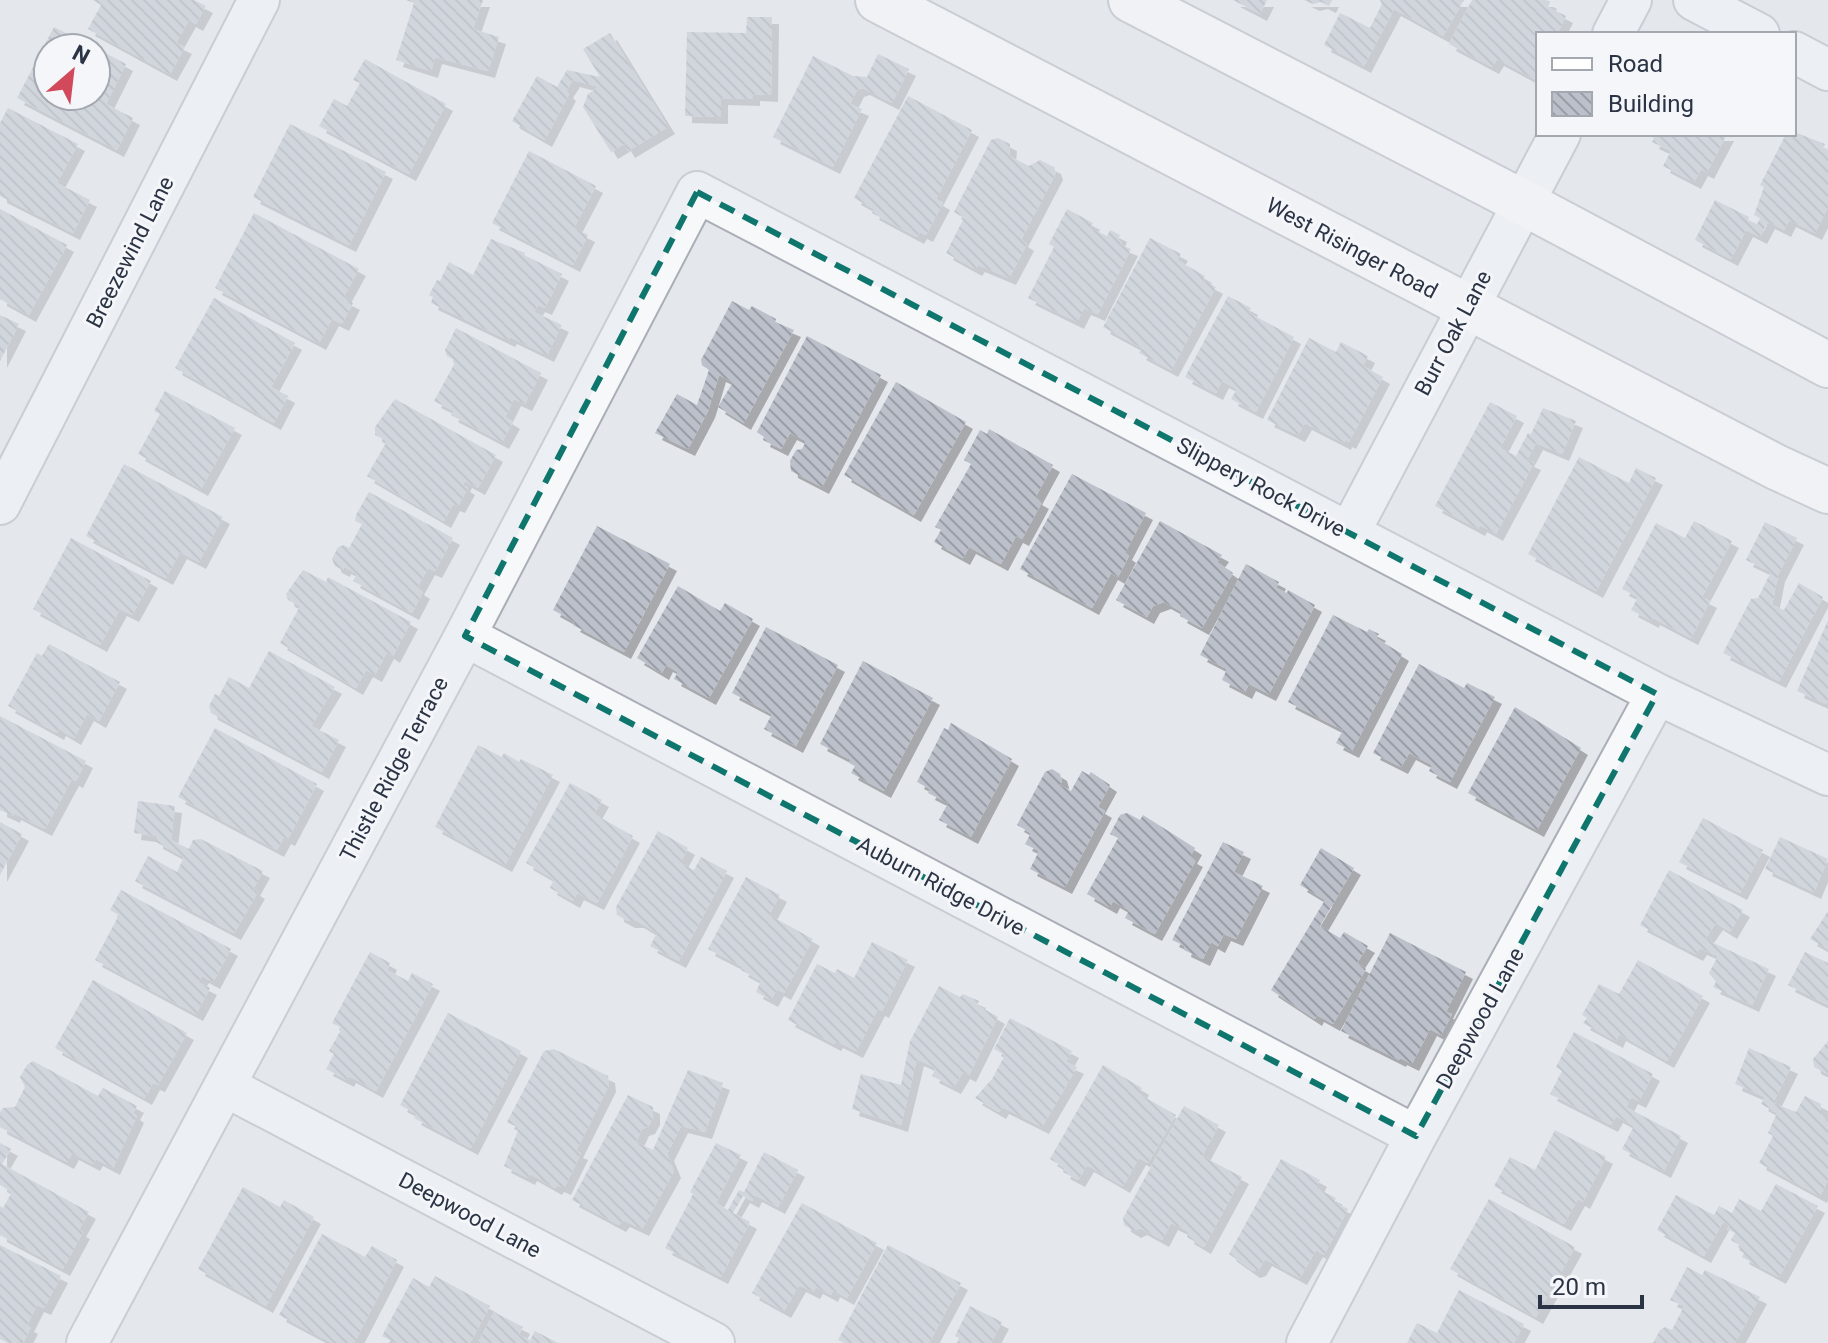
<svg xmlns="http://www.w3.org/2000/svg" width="1828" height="1343" viewBox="0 0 1828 1343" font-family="Roboto,sans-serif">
  <defs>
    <pattern id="building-back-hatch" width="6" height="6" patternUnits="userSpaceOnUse" patternTransform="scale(2)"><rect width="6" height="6" fill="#bbc0ca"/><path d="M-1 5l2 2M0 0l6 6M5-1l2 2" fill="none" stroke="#989da6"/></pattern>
    <filter id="shadow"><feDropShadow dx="7" dy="7" stdDeviation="0" flood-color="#0004"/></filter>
  </defs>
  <rect width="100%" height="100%" fill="#e4e7ec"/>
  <path fill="url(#building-back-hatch)" filter="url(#shadow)" d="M93 0H194L206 6 196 24 189 20 176 43 185 47 170 74 88 29 101 5Z
    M406 0H483L473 29 499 37 488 71 435 57 431 71 396 60 414 3Z
    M1233 0H1267L1260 14Z
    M1304 0H1332L1329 6 1321 2 1313 4Z
    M1380 0H1464L1443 36 1394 9 1364 66 1324 45 1340 13 1370 28 1382 4Z
    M1472 0H1546L1550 2 1548 7 1566 16 1557 34H1538V81L1497 59 1492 67 1449 44Z
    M747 17H772L771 95 753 94V99L721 98V117L685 116 687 32 746 33Z
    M54 27 96 48H48V96H96V48L126 64 106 104 133 118 117 150 17 98Z
    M610 33 668 127 628 151 624 144 611 152 583 107 588 94 599 87 573 80 566 91 569 94 545 140 512 121 537 76 557 87 567 70 600 77 583 49Z
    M878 54 909 69 892 103 863 88 857 90 850 104 862 109 833 167 773 137 813 56 853 76 867 77Z
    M365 59 446 104 409 174 319 126 334 99 347 106 360 83 353 80Z
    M908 96 972 130 936 199 943 203 926 235 920 232 917 237 872 213 874 209 854 198Z
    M8 108 78 144 57 183 90 200 73 233 0 196V123Z
    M290 124 386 172 349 245 253 197Z
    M1794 132 1825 144 1823 148 1828 150V207L1815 233 1789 220 1784 230 1768 222 1760 237 1746 230 1731 259 1695 240 1715 200 1749 217 1748 220 1757 224 1760 218 1754 215 1764 187 1760 185 1786 134Z
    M1647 134H1727L1707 172 1701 169 1694 182 1663 166 1671 151 1652 142 1654 138Z
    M998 138 1010 144 1009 156 1029 166 1040 160 1054 167 1056 173 1021 240 1027 244 1009 278 978 265 975 269 946 253 964 218 954 212 991 140Z
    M529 151 596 186 574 228 588 235 573 265 492 223Z
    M0 209 67 245 29 315 0 299Z
    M1067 209 1093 223 1090 228 1107 236 1110 230 1120 235 1118 240 1122 242 1121 245 1131 249 1098 314 1084 308 1077 322 1028 298 1054 247 1049 244Z
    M254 213 359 269 343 298 353 303 342 324 332 319 319 343 215 288Z
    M1150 238 1181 254 1177 260 1205 276 1203 280 1216 287 1171 370 1139 353 1142 348 1103 327Z
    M491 239 525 253 524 255 562 274 545 308 538 305 534 312 562 325 547 355 510 337 508 340 431 303 433 297 429 295 437 280 440 281 449 262 473 275Z
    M1228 296 1251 308 1249 313 1294 337 1256 412 1231 399 1237 389 1222 381 1216 393 1185 377Z
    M214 298 295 343 271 387 288 396 274 423 175 368Z
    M732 301 749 310 752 306 776 319 775 322 794 330 744 423 718 407 733 382 719 375 708 411 688 449 655 433 677 394 697 405 709 370 702 365 701 360Z
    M0 315 19 324 0 361Z
    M456 328 541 373 525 404 514 399 505 417 513 422 502 442 451 415 454 411 434 401 456 361 447 356 445 350Z
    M807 336 881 375 822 487 791 471 790 461 796 450 802 449 806 441 790 433 781 449 763 440 764 437 757 432Z
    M1309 338 1336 352 1341 342 1368 356 1363 366 1383 377 1349 442 1345 440 1344 443 1305 423 1298 435 1267 420Z
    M896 382 966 422 914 515 844 475Z
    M165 391 235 428 201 489 138 454 160 414 154 411Z
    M395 399 496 455 478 488 465 481 463 485 468 488 458 506 453 504 444 521 367 476 387 441 375 435V427Z
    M1490 402 1517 416 1500 448 1516 456 1528 433 1531 434 1543 408 1576 421 1562 454 1536 443 1527 460 1534 463 1496 534 1480 525 1478 529 1435 506Z
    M989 429 1053 465 1035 498 1042 502 1022 539 1016 536 1001 564 969 547 963 558 934 542 941 530 935 527 971 464 964 460 980 430 987 434Z
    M1579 457 1629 483 1636 468 1656 478 1596 591 1528 554Z
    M124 464 223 517 199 562 180 552 166 578 86 536Z
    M1072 474 1146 513 1125 553 1129 556 1118 577 1111 573 1092 608 1020 569Z
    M369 492 453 538 435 571 428 568 417 588 423 592 412 613 353 581 357 574 344 567 343 570 335 566 332 559 338 547 344 545 349 548 362 524 355 521 356 515Z
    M1160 521 1222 555 1217 562 1233 573 1202 628 1180 616 1182 612 1164 602 1153 606 1147 617 1116 600Z
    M1694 521 1732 541 1702 597 1710 601 1691 638 1653 618 1652 621 1631 610 1638 597 1622 589 1656 523 1685 538Z
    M1765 522 1797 538 1778 575 1772 605 1784 610 1799 583 1823 597 1779 681 1723 653 1751 599 1758 598 1771 572 1746 560Z
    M597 526 670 564 624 652 573 625 575 622 553 610Z
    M71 538 151 581 132 615 120 609 100 645 33 609Z
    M1246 564 1279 582 1276 588 1287 593 1288 590 1315 605 1269 694 1249 684 1245 692 1222 680 1227 669 1200 655Z
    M303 570 326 582 328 577 411 622 393 656 387 652 375 675 366 670 356 688 280 643 300 606 288 600 286 594Z
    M678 586 720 611 725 603 753 619 709 698 674 679 678 672 666 665 662 673 637 658Z
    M1333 615 1367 632 1369 629 1379 634 1376 638 1402 654 1352 751 1336 743 1343 730 1288 702Z
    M1828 620V701L1826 704 1797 691Z
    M766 627 838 665 796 746 764 729 772 714 732 693Z
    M49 644 120 682 99 721 87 714 74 738 59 729 57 733 8 706 37 653 42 656Z
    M269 651 335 687 311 726 339 740 322 772 211 713 209 706 215 694 219 696 229 677 249 688Z
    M863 661 933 698 884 791 851 773 855 766 849 763 851 760 820 744Z
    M1419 664 1464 688 1467 683 1495 697 1450 782 1429 771 1432 765 1409 753 1401 767 1373 753Z
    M1515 707 1581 748 1537 830 1468 793Z
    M0 716 86 761 76 781 72 779 45 829 14 813 13 816 0 810Z
    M951 723 1012 759 971 837 939 820 948 803 928 793 930 789 917 782 944 728 948 730Z
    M215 728 317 784 288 839 284 837 277 850 178 797Z
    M478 745 502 757 504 753 519 762 521 759 553 775 505 865 435 827Z
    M1052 769 1060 774 1062 781 1060 785 1071 791 1082 771 1089 775 1091 772 1110 785 1098 807 1105 811 1065 887 1030 869 1039 851 1025 844 1031 833 1017 825 1045 772Z
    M570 783 602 800 594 814 633 836 597 903 577 893 573 901 550 888 554 879 526 863Z
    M138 801 175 806 171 840 189 849 193 840 201 839 263 871 253 889 258 892 234 933 135 881 148 856 177 872 184 857 156 842V836L134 833Z
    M1127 813 1140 820 1143 815 1195 848 1190 857 1196 860 1155 934 1125 918 1129 910 1113 901 1110 907 1087 894 1118 838 1110 834 1120 815Z
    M1703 818 1763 850 1740 893 1679 862Z
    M0 822 22 834 0 875Z
    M658 831 688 848 680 863 694 870 701 857 727 871 679 961 650 946 657 933 637 921H628L617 915 616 907Z
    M1780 837 1828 859 1814 892 1765 869Z
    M1223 842 1244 852 1234 872 1263 886 1236 939 1224 934 1218 946 1211 942 1203 959 1184 950 1185 946 1172 940Z
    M1321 848 1354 868 1320 926 1340 938 1344 932 1368 946 1357 963 1366 969 1333 1024 1317 1015 1315 1019 1271 990 1325 900 1300 885Z
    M1669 870 1743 910 1730 932 1716 923 1705 939 1769 969 1752 1005 1713 987 1716 982 1709 973 1718 956 1700 948 1696 954 1640 925Z
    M746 877 780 895 769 915 813 939 784 993 777 989 771 1000 756 992 761 981 741 970 743 967 708 949Z
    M121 890 231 949 213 982 202 976 198 982 210 988 196 1014 95 960 119 915 110 910Z
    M1828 911V949L1810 939Z
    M1390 933 1466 972 1446 1012 1452 1014 1441 1035 1430 1029 1412 1064 1400 1058 1399 1060 1341 1031Z
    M872 942 908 960 882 1011 878 1009 856 1051 836 1041 834 1044 788 1020 817 964 835 973 837 969 854 978Z
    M370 952 390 963 387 970 408 981 412 973 433 984 376 1091 349 1076 347 1080 326 1069 334 1054 329 1051 342 1028 332 1023Z
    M1805 952 1828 963V1005L1788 985Z
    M1638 960 1703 996 1667 1061 1619 1034 1616 1041 1583 1023 1587 1018 1582 1015 1599 984 1619 994Z
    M93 980 187 1033 158 1085 153 1083 145 1098 55 1048Z
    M939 986 960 997 963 994 979 1001 977 1005 998 1017 969 1075 963 1072 954 1087 932 1076 936 1068 917 1059 901 1125 852 1109 861 1074 901 1085 910 1041Z
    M448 1013 521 1051 471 1148 414 1118 417 1114 400 1105Z
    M1010 1018 1072 1051 1066 1062 1077 1067 1042 1127 1002 1107 999 1112 975 1098 992 1079 1005 1055 994 1049Z
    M1574 1032 1653 1074 1639 1101 1631 1097 1626 1107 1681 1136 1664 1171 1622 1149 1634 1126 1616 1116 1611 1125 1550 1094 1562 1071 1556 1067Z
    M1828 1041V1074L1814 1067 1813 1059Z
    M1749 1048 1791 1067 1773 1103 1796 1112 1805 1096 1821 1104V1114L1828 1124V1180L1820 1196 1759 1163 1773 1136 1768 1133 1777 1113 1761 1104 1765 1097 1735 1084Z
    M554 1049 608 1076 609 1085 576 1151 581 1153 564 1188 557 1185 555 1188 530 1174 528 1178 504 1166 519 1128 507 1122 544 1051Z
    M33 1061 98 1096 103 1088 137 1106 133 1113 137 1116 113 1168 96 1159 93 1164 72 1153 67 1162 0 1127V1112L3 1108 15 1107 25 1087 20 1077 27 1065Z
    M1103 1065 1142 1088 1139 1094 1176 1115 1148 1163 1139 1158 1123 1186 1087 1165 1078 1180 1063 1172 1065 1168 1050 1159Z
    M688 1070 723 1083 705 1132 681 1126 667 1154 674 1171 642 1229 623 1220 619 1225 572 1200 628 1095 653 1107V1118L648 1127 642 1129 636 1142 653 1150Z
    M1184 1106 1219 1125 1202 1156 1242 1177 1204 1247 1187 1237 1189 1232 1171 1223 1162 1240 1140 1228 1134 1231 1124 1225 1123 1218Z
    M1555 1130 1606 1157 1583 1202 1578 1199 1564 1224 1494 1186 1510 1157 1535 1170Z
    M0 1143 11 1149 2 1164 89 1212 79 1230 83 1232 63 1269 0 1235V1206L3 1208 12 1192 0 1185Z
    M716 1143 741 1155 716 1203 728 1210 739 1190 744 1192 764 1152 798 1170 778 1207 755 1195 752 1201 743 1196 733 1213 750 1222 721 1277 665 1248 693 1194 690 1192Z
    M1281 1159 1320 1180 1316 1188 1336 1198 1334 1202 1348 1209 1324 1255 1316 1250 1300 1278 1265 1259 1259 1269 1253 1271 1229 1254Z
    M1776 1184 1818 1206 1779 1277 1742 1257 1744 1253 1739 1250 1741 1246 1731 1240 1735 1233 1727 1229 1729 1225 1723 1222 1704 1256 1657 1230 1676 1195 1714 1215 1719 1206 1732 1213 1739 1199 1761 1211Z
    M243 1187 280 1207 284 1200 314 1217 266 1306 198 1269Z
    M1489 1199 1575 1247 1536 1317 1450 1269Z
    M802 1203 877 1243 847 1298 833 1290 831 1295 816 1287 813 1292 799 1285 784 1311 752 1293Z
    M322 1234 365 1257 372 1246 397 1260 354 1343H332L279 1315Z
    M0 1245 61 1276 44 1308 37 1305 27 1325 31 1327 23 1343H8L0 1339Z
    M888 1245 961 1283 929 1343H844L838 1340Z
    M1687 1267 1702 1275 1705 1270 1760 1297 1735 1343H1653L1660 1330 1665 1327 1672 1330 1684 1306 1670 1300Z
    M435 1276 490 1306 470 1343H396L382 1336 413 1278 429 1287Z
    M1459 1290 1524 1324 1514 1343H1407L1417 1323 1437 1333Z
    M970 1306 1002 1322 991 1343H957L959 1338 955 1336Z
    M494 1312 523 1327 519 1335 530 1340 535 1331 558 1343H478Z"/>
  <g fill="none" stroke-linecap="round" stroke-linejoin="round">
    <defs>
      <path id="street" d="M1694 0 1759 34
        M1613 34 1631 0
        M1794 52 1828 70
        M0 504 259 0
        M1349 533 1560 134
        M465 636 1416 1136
        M225 1086 714 1343
        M87 1343 465 636 697 192 1657 694 1828 775
        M1307 1343 1416 1136 1657 694"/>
      <path id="secondary" d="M878 0 1776 467 1828 491
        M1131 0 1524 203 1828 365"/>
    </defs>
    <use href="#street" stroke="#a9aeb7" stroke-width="44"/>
    <use href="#secondary" stroke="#a9aeb7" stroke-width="48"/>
    <use href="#street" stroke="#f7f8fa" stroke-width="40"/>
    <use href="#secondary" stroke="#fff" stroke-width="44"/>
  </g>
  <path d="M0 0H1828V1343H0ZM697 192 1657 694 1416 1136 465 636Z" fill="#e4e7ec" fill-opacity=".55" fill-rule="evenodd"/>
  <path fill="none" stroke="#0f766e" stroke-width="6" stroke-dasharray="16 10" stroke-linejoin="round" d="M697 192 1657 694 1416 1136 465 636Z"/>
  <g text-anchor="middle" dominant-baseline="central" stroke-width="6" stroke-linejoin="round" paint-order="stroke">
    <g font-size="22" fill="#2b3445" stroke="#f4f6f9">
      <text transform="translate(1352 248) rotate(28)">West Risinger Road</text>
      <text transform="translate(130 252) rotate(-63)">Breezewind Lane</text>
      <text transform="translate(1453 333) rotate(-62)">Burr Oak Lane</text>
      <text transform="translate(1261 487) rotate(28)">Slippery Rock Drive</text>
      <text transform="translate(394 769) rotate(-62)">Thistle Ridge Terrace</text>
      <text transform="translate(941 886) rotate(28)">Auburn Ridge Drive</text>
      <text transform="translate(1480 1018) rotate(-61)">Deepwood Lane</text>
      <text transform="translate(470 1215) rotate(28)">Deepwood Lane</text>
    </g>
  </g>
  <rect x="1536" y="32" width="260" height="104" fill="#f4f6f9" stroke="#a4a8b1" stroke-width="2"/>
  <rect x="1552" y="58" width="40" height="12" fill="#ffffff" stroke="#a4a8b1" stroke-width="2"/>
  <text x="1608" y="72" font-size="24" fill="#2b3445">Road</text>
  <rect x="1552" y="92" width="40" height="24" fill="url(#building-back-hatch)" stroke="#a4a8b1" stroke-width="2"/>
  <text x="1608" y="112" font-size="24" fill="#2b3445">Building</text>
  <g transform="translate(72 72) rotate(28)"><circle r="38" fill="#f4f6f9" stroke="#a4a8b1" stroke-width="2"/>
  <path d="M0-6L14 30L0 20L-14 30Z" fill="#d1495b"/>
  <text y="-12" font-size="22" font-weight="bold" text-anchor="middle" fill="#2b3445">N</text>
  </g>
  <path d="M1540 1295v12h102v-12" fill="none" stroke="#2b3445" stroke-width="4"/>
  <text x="1552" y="1295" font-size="24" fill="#2b3445" stroke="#f4f6f9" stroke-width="6" paint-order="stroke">20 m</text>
</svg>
